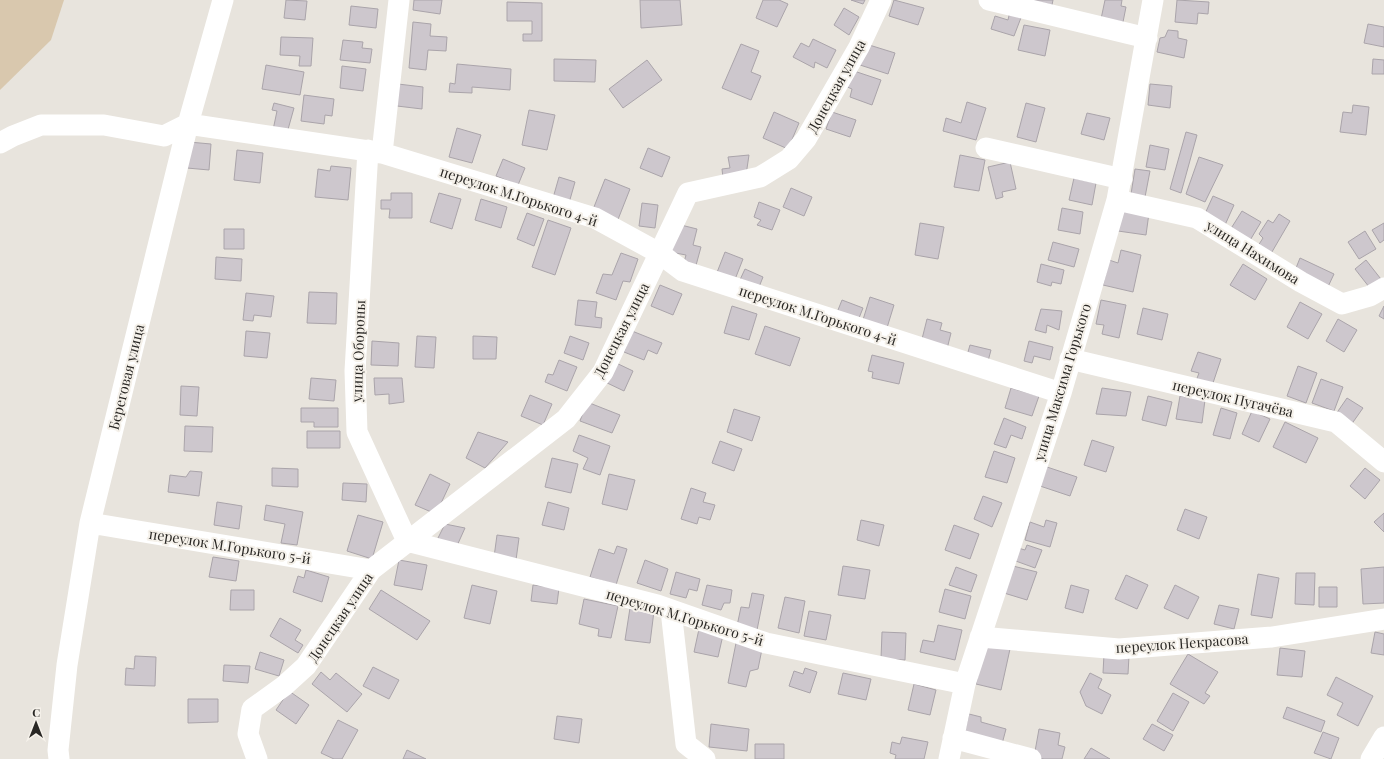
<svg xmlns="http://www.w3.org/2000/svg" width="1384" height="759" viewBox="0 0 1384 759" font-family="'Playfair Display',serif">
  <rect width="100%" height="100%" fill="#e8e4dd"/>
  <path fill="#d9c8ae" d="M0 0H64L51 40 0 90Z"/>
  <path fill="#cdc7cd" stroke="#aaa4aa" d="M286 0 307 1 305 20 284 18Z
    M414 0H442L440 14 413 10Z
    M640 0H680L682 25 641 28Z
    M763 0H779L788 4 777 27 756 18Z
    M851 0H865L863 4Z
    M894 0 924 8 918 25 889 16Z
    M1028 0H1053L1052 5Z
    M1105 0H1122L1121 6 1126 7 1123 22 1101 19Z
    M1177 0 1209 2 1208 14 1198 13 1197 24 1175 22Z
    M507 2 542 3V41H523V34H532V21H507Z
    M351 6 378 9 376 28 349 25Z
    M844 8 859 17 849 35 834 25Z
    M1010 11 1022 15 1014 36 991 29 995 16 1008 20Z
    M413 22 431 24 430 36 447 37 446 51 428 50 426 70 409 68Z
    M1368 24 1384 27V47L1364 43Z
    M1024 25 1050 30 1045 56 1018 50Z
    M1168 30 1178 31V38L1187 40 1184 58 1157 52 1160 38 1165 37Z
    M281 37 313 38 311 66H299L300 56 280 55Z
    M813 39 836 50 827 68 815 62 814 68 793 57 801 43 809 47Z
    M343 40 363 42 362 48 372 49 370 63 340 60Z
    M741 44 759 51 751 72 761 76 751 100 722 88Z
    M866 44 895 53 888 74 860 65Z
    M554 59 596 60 595 82 554 81Z
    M1373 59 1384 60V74H1372Z
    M647 60 662 80 623 108 609 89Z
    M457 64 511 69 510 90 472 87V93L449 92 450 83 455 84Z
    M266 65 304 72 300 95 262 89Z
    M342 66 366 69 363 91 340 88Z
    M851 70 881 80 872 105 850 97 852 89 845 86Z
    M398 84 423 87 422 109 397 106Z
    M1150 84 1172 86 1170 108 1148 105Z
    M304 95 334 99 332 116 325 115 324 124 301 121Z
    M967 102 986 108 976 140 943 131 946 118 961 123Z
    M274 103 294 108 287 133 273 130 277 111 272 110Z
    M1026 103 1045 108 1036 142 1017 137Z
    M1353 105 1369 107 1366 135 1340 132 1343 112 1352 113Z
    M529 110 555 115 547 150 522 145Z
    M774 112 799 123 788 149 763 138Z
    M832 112 856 120 850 137 826 129Z
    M1087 113 1110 118 1104 140 1081 134Z
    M457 128 481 135 472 163 449 157Z
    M1186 132 1197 135 1181 193 1170 189Z
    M189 142 211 144 209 170 187 168Z
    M1150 145 1169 149 1165 170 1146 167Z
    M648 148 670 157 662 177 640 168Z
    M237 150 263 153 260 183 234 180Z
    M749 155 746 175 723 178 722 169 730 168 728 157Z
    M960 155 985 160 979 191 954 187Z
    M1199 157 1223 165 1205 202 1186 194Z
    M503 159 525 168 518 185 496 176Z
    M1010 162 1016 189 1002 192 1003 197 996 199 988 167Z
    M331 166 351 168 348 200 315 197 318 169 330 171Z
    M1135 169 1150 171 1145 197 1131 194Z
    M559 177 575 182 569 203 553 198Z
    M1074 178 1096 183 1092 205 1069 200Z
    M605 179 630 189 617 222 592 212Z
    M791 188 812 197 804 216 783 207Z
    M391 193H412V218H389L390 209H381V200H391Z
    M439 193 461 199 452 229 430 222Z
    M1213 196 1234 205 1225 225 1204 216Z
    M481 199 507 207 501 228 475 220Z
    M759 202 780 210 772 230 757 225 761 220 754 217Z
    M642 203 658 205 655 228 639 226Z
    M1062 208 1083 212 1080 234 1058 230Z
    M1122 209 1149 213 1146 235 1118 231Z
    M1242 211 1261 222 1249 242 1230 230Z
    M527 213 544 219 534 246 517 239Z
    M1279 214 1290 221 1269 257 1256 249 1263 238 1259 234 1268 220 1273 223Z
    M548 220 571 228 555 275 532 267Z
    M920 223 944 227 938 259 915 255Z
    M1384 223V240L1380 243 1372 230Z
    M677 224 697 229 693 245 701 247 695 269 683 266 686 255 670 252Z
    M224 229H244V249H224Z
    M1365 231 1376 249 1359 259 1348 242Z
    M1053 242 1079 249 1074 267 1048 260Z
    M1121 250 1141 255 1133 292 1103 285 1109 260 1118 263Z
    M725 252 743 259 734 282 716 275Z
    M621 253 638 259 630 282 623 281 616 300 596 293 603 274 612 275Z
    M216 257 242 259 241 281 215 279Z
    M1300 258 1334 274 1326 291 1296 268Z
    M1366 260 1384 283 1373 292 1355 269Z
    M1041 264 1064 270 1061 284 1052 282 1051 286 1037 282Z
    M1243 264 1267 279 1255 300 1230 285Z
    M745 269 763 277 757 292 738 284Z
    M660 285 682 294 673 315 651 306Z
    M309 292 337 293 336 324 307 323Z
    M246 293 274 296 271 317 254 315 253 321 243 320Z
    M870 297 894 305 886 331 862 323Z
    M578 300 597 302 595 317 602 318 601 328 575 325Z
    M842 300 863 308 857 323 836 315Z
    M1101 300 1126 305 1119 338 1102 334 1104 325 1096 324Z
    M1300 302 1322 314 1308 339 1287 327Z
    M732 306 757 314 749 340 724 333Z
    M1384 306V319L1379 316Z
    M1143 308 1168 314 1162 340 1137 334Z
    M1041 309 1062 311 1059 330 1047 325 1046 333 1035 330Z
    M927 319 942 323 940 330 951 333 947 349 921 343Z
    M1338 319 1357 330 1344 352 1326 341Z
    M765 326 800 338 790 366 755 354Z
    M246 331 270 333 267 358 244 356Z
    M632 331 662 343 657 354 648 350 644 360 624 352Z
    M417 336 436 337 434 368 415 367Z
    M473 336 497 337 496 359H473Z
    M570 336 589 343 583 360 564 353Z
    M372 341 399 343 398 366 371 365Z
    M1029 341 1053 347 1050 360 1034 356 1032 363 1024 361Z
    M970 345 991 350 987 365 966 359Z
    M1198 352 1221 359 1212 386 1196 381 1199 373 1191 371Z
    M872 355 904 363 899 384 872 378 873 372 868 371Z
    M559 360 577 367 567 391 545 382 548 374 553 375Z
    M612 361 633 371 624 391 603 381Z
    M1298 366 1317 373 1306 403 1287 396Z
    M311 378 336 380 334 401 309 399Z
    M374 378H402L404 402 389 404V394L375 395Z
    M1321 379 1343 387 1334 411 1312 403Z
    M181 386 199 387 197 416 180 415Z
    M1011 388 1039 396 1032 416 1005 408Z
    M1102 388 1131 392 1126 416 1096 414Z
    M530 395 552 404 543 425 521 416Z
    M1148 396 1172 402 1166 426 1142 420Z
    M1180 396 1205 400 1202 423 1176 419Z
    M1347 398 1363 408 1351 425 1336 414Z
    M587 402 620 415 612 433 580 421Z
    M301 408H338V427H314V422H301Z
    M1221 408 1237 413 1230 439 1213 435Z
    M734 409 760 417 752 441 727 432Z
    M1252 411 1270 419 1259 442 1242 434Z
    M1004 418 1026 427 1022 439 1011 435 1006 448 994 444Z
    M1285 422 1318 438 1306 463 1273 447Z
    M185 426 213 427 212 452 184 451Z
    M307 431H340V448H307Z
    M478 432 508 442 485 468 466 458Z
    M579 435 610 446 600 475 583 469 588 458 573 451Z
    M1092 440 1114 447 1106 472 1084 465Z
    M720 441 742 449 734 471 712 463Z
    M994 451 1015 458 1007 483 985 477Z
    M552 458 578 464 571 493 545 487Z
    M1047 467 1077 477 1070 496 1040 486Z
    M272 468 298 469V487L272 486Z
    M1365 468 1380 480 1365 499 1350 486Z
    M190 471 202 472 199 496 168 492 170 475 186 477Z
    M430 474 450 484 436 514 415 505Z
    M609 474 635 480 627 510 602 504Z
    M343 483 367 484 366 502 342 500Z
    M691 488 706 493 703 502 715 505 710 520 699 517 697 524 681 519Z
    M983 496 1002 503 992 527 974 519Z
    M217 502 242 506 239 529 214 525Z
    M548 502 569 508 564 530 542 525Z
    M266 505 303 512 297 545 281 543 285 524 264 520Z
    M1185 509 1207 517 1199 539 1177 530Z
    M1384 513V532L1374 522Z
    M358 515 383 522 372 559 347 551Z
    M861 520 884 525 879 546 857 540Z
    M1046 520 1057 523 1050 547 1025 540 1030 522 1044 527Z
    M445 524 465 528 456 548 436 542Z
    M954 525 979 534 970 559 945 550Z
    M497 535 519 538 516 560 494 557Z
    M1027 545 1042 550 1035 568 1013 560 1018 548 1025 550Z
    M617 546 627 549 616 585 590 577 599 549 614 554Z
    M213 557 239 561 236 581 209 577Z
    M399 560 427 565 422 590 394 585Z
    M645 560 668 569 661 591 637 583Z
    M843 566 870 570 865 599 838 595Z
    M1013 566 1037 572 1027 600 1004 593Z
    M956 567 977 575 971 592 949 585Z
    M1384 567V603L1363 604 1361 569Z
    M306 570 329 577 322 602 293 592 298 576 304 578Z
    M676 572 700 579 697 591 689 589 686 598 670 594Z
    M1296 573H1315L1314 605 1295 604Z
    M1258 574 1279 578 1272 618 1251 615Z
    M1126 575 1148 585 1137 609 1115 599Z
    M472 585 497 591 490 624 464 618Z
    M533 585 559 588 557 604 531 601Z
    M707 585 732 590 730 603H724L721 610 702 605Z
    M1071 585 1089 590 1083 613 1065 608Z
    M1175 585 1199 597 1188 619 1164 608Z
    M1319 587H1337V607H1319Z
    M945 589 971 596 965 619 939 612Z
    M231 590H254V610H230Z
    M381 590 430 621 417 640 369 609Z
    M752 593 764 595 757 630 737 626 741 607 749 608Z
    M785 597 805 601 799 633 778 628Z
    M584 599 618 606 611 638 598 636 599 629 579 624Z
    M1219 605 1239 609 1234 629 1214 624Z
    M630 608 654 611 650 643 625 640Z
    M809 611 831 615 826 640 804 636Z
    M280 618 301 630 295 640 303 645 298 653 270 636Z
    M938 625 962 630 955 660 920 652 923 640 934 642Z
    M699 629 723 635 718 657 694 652Z
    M882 632 906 633 905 660 881 659Z
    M1375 632 1384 634V655L1371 653Z
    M736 643 762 649 758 669 750 671 746 687 728 683Z
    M985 644 1010 649 1001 690 976 684Z
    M1280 648 1305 651 1302 677 1277 675Z
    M260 652 284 660 279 676 255 669Z
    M1104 654 1129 656 1128 674 1103 673Z
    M1188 654 1218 672 1205 693 1210 696 1204 704 1170 684Z
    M135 656 156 657 155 686 125 685 126 668 134 669Z
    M224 665 250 666 248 683 223 681Z
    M373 667 399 680 389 699 363 686Z
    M805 668 817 672 810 693 789 686 794 671 803 674Z
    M321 672 330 680 336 673 362 694 347 712 312 684Z
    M843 673 871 679 866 700 838 694Z
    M1090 673 1102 679 1098 688 1111 695 1102 714 1086 706 1080 692Z
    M1336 677 1373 696 1358 726 1337 715 1343 703 1327 695Z
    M914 684 936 690 930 715 908 710Z
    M289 691 309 705 296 724 276 710Z
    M1173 693 1189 702 1173 731 1157 721Z
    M188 699H218V722L188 723Z
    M1287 707 1325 721 1321 732 1283 718Z
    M969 714 981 717V722L1006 729 1002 744 964 734Z
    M557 716 582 719 579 743 554 739Z
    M338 720 358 730 342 759H334L321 753Z
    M711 724 749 729 747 751 709 747Z
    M1152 724 1173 735 1164 751 1143 739Z
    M1039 729 1060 733 1058 745 1065 747 1062 759H1044L1034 757Z
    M1323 732 1339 738 1331 759 1314 753Z
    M902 737 928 742 924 759H895L896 755 890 753 892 742 900 744Z
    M755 744H784V759H755Z
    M1091 748 1110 759H1084Z
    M407 750 426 759H403Z"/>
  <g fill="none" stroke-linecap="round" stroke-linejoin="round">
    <path stroke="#fff" stroke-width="21" d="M989 0 1147 38
      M0 143 13 136 41 125H104L164 136 188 124 382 153 595 218 659 253 683 271 1061 393
      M986 148 1122 179
      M368 150 355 371 357 432 407 541 657 605 766 643 965 684
      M382 153 399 0
      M1117 200 1197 218 1301 282 1342 304 1370 296 1384 288
      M1070 359 1336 422 1384 462
      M90 523 371 570
      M671 610 686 744 705 759
      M980 637 1119 649 1272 637 1384 619
      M953 738 1031 759
      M59 759 58 750 67 665 90 523 188 124 223 0
      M257 759 248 734 252 709 284 686 306 666 371 570 566 419 603 372 688 193 760 177 789 159 806 139 859 47 881 0
      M949 759 965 684 1061 393 1117 200 1153 0
      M1371 759 1384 737"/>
  </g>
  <g text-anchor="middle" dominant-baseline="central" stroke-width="4" stroke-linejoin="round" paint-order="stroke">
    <g font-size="14" fill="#292724" stroke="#f5f1ea">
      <text transform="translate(836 86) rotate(-61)">Донецкая улица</text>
      <text transform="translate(519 196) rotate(18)">переулок М.Горького 4-й</text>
      <text transform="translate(1253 252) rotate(32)">улица Нахимова</text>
      <text transform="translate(818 315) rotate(18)">переулок М.Горького 4-й</text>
      <text transform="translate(621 330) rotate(-63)">Донецкая улица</text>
      <text transform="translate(358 351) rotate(-88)">улица Обороны</text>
      <text transform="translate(126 377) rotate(-76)">Береговая улица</text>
      <text transform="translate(1062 382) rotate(-73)">улица Максима Горького</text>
      <text transform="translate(1233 398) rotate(13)">переулок Пугачёва</text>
      <text transform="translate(230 546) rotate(9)">переулок М.Горького 5-й</text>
      <text transform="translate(340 617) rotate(-56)">Донецкая улица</text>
      <text transform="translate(685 617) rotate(17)">переулок М.Горького 5-й</text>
      <text transform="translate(1182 643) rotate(-4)">переулок Некрасова</text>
    </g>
  </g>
  <g transform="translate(36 723)" stroke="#f5f1ea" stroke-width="3" paint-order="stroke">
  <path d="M0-3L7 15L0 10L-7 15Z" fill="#292724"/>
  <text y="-6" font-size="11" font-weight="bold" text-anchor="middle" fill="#292724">С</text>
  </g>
</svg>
